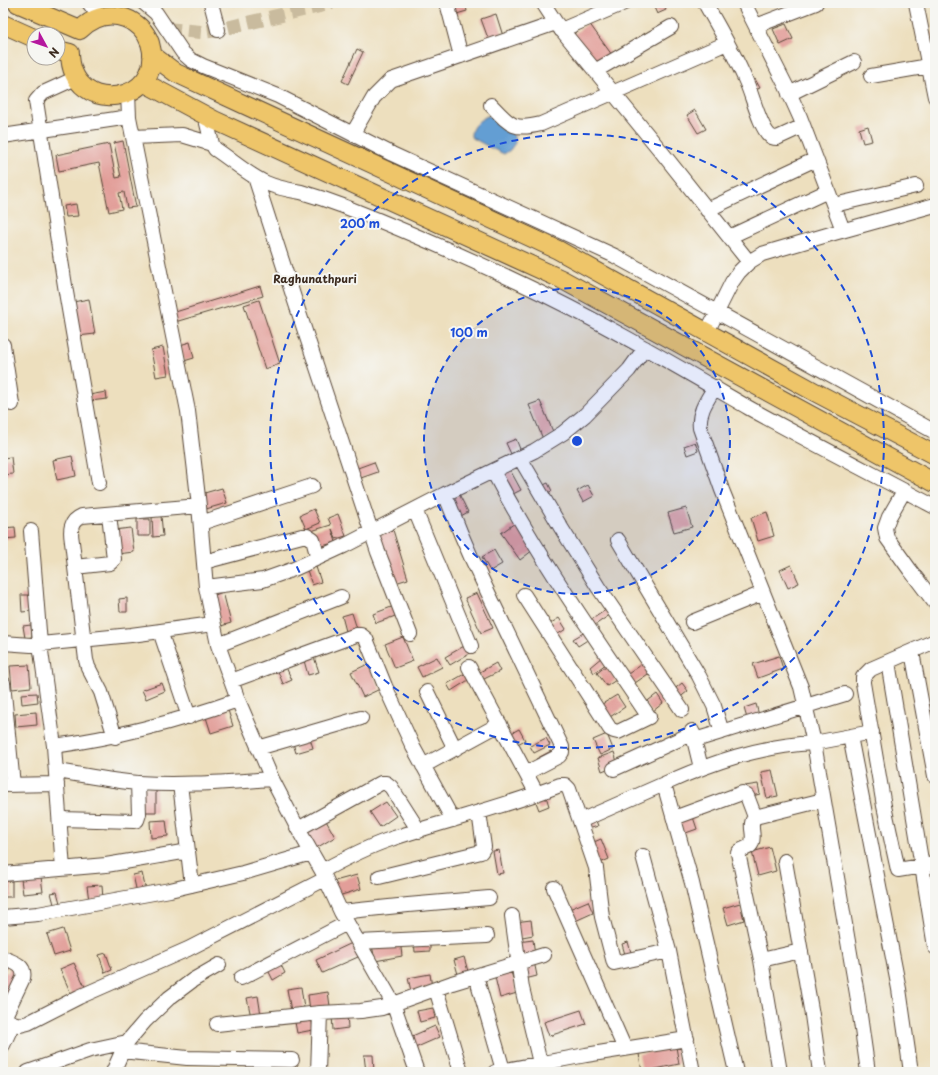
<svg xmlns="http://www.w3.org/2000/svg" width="938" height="1075" viewBox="0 0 938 1075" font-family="'Playpen Sans',sans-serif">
  <rect width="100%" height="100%" fill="#f6f6f2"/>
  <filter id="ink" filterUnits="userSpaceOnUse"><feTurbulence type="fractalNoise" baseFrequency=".025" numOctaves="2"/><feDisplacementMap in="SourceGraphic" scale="8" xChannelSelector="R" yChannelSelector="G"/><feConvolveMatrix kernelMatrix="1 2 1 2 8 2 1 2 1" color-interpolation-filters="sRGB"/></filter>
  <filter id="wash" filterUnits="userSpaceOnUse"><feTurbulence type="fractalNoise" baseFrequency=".012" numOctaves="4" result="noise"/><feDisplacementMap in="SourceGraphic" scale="16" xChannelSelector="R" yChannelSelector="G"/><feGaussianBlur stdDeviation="0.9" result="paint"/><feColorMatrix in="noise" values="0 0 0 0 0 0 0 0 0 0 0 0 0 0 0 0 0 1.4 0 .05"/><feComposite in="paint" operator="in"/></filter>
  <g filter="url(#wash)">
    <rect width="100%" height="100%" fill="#eddfbe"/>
    <path fill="#639ed3" stroke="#4f6478" d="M487 116H492C501 129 514 125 515 143L510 150 504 154 489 147 471 137C470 127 479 120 487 116Z"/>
    <g id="blocks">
      <path fill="#e29e99" d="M449 3H465L467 11 453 15Z
        M652 3H663L666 10 657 14Z
        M496 14 503 36 489 41 481 19Z
        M589 23 612 55 594 68 571 36Z
        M786 24 793 39 780 45 773 29Z
        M935 32V42H934L932 33Z
        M357 49 363 52 348 84 342 81Z
        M755 79 760 88 753 91 748 82Z
        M695 110 706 129 698 133 687 115Z
        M868 126 872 141 863 143 859 129Z
        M123 141 136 207 127 208 124 192 119 193 122 209 109 212 99 163 59 171 56 155 109 144 116 178 121 177 114 143Z
        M76 204 78 216 66 217 64 206Z
        M260 286 263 296 175 322 172 313Z
        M89 299 95 334 78 336 73 302Z
        M259 300 280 364 265 369 244 305Z
        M190 342 194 358 184 361 180 345Z
        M163 347 168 375 156 377 151 350Z
        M106 392 107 399 90 401 89 395Z
        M540 401 554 434 543 439 529 405Z
        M516 439 520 449 511 454 506 443Z
        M695 442 698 451 687 455 684 446Z
        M72 456 76 476 57 480 53 460Z
        M11 457 13 474 3 475V458Z
        M374 462 378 472 358 479 355 469Z
        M509 468 521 490 511 495 499 473Z
        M548 483 552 491 542 495 539 487Z
        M588 485 594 496 583 502 577 491Z
        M222 488 227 503 206 509 201 494Z
        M459 494 468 512 459 517 449 500Z
        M686 508 692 527 674 532 668 513Z
        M314 509 320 523 306 529 300 515Z
        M767 512 774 536 758 541 751 518Z
        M338 514 346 536 336 539 332 529 336 542 316 548 311 531 331 525 328 518Z
        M161 516 163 536 153 537 152 517Z
        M137 519H150V536H137Z
        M515 523 533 550 520 560 501 533Z
        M15 527 16 538 3 539V528Z
        M131 528 134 552 117 554 114 530Z
        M393 530 408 579 392 584 376 536Z
        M494 550 502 564 490 571 482 557Z
        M315 564 321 582 312 585 306 567Z
        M791 565 799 583 788 588 780 570Z
        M223 592 231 623 221 626 212 596Z
        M477 593 493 628 481 633 465 598Z
        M21 595H31V611L22 612Z
        M127 598V612H120L119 599Z
        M394 606 398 615 376 623 373 614Z
        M610 607 614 612 592 627 588 622Z
        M352 613 358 632 347 635 342 616Z
        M559 618 566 629 555 636 548 625Z
        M31 625 32 637 25 638 23 626Z
        M585 632 589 639 578 646 573 639Z
        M403 637 413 661 395 668 385 644Z
        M466 645 470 653 450 665 445 657Z
        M313 654 319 672 308 675 303 657Z
        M779 656 783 669 758 678 753 664Z
        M437 657 442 667 422 677 417 667Z
        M602 657 607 663 594 673 590 667Z
        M284 663 292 680 283 684 276 666Z
        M496 663 500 671 482 680 478 673Z
        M644 663 651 672 632 685 625 676Z
        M368 664 380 689 363 697 351 672Z
        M29 665 31 687 12 689 10 666Z
        M606 666 616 680 607 686 597 673Z
        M466 673 470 679 451 691 447 684Z
        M162 683 165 691 146 699 142 690Z
        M682 683 688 691 678 699 672 691Z
        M37 693 38 702 22 704 21 694Z
        M657 694 663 703 652 712 645 703Z
        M617 695 625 707 607 719 599 706Z
        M756 704 760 719 748 722 744 708Z
        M227 707 233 726 211 733 205 714Z
        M36 712 37 725 16 727 15 714Z
        M519 729 525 740 514 746 508 735Z
        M607 734 613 749 600 755 593 740Z
        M309 735 313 748 296 753 292 740Z
        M546 738 550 745 534 753 530 746Z
        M551 751 554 757 539 765 536 759Z
        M614 752 618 765 602 771 598 758Z
        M772 770 778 796 767 798 761 772Z
        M758 784 760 794 748 797 745 786Z
        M156 787V812H141V788Z
        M545 793 549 806 539 810 534 797Z
        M386 802 396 816 380 827 370 812Z
        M692 814 697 829 683 834 678 818Z
        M324 817 335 837 311 851 300 831Z
        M595 818 598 826 585 830 583 822Z
        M166 820 168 836 151 838 150 821Z
        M601 839 609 859 598 864 589 844Z
        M770 847 776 871 758 876 752 852Z
        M499 850 503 873 497 874 493 851Z
        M142 873 146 891 137 893 133 875Z
        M357 875 361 889 335 897 331 882Z
        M41 877 43 892 23 894 21 879Z
        M5 881H12V897H4Z
        M102 885 103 900 89 901 87 886Z
        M57 892 60 903 54 904 51 893Z
        M588 901 593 913 573 922 567 910Z
        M740 903 744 920 728 925 723 908Z
        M531 920 533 935 517 938 515 922Z
        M63 929 70 951 54 956 47 934Z
        M400 940 402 956 375 961 372 945Z
        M414 940H430V951L415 952Z
        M533 940 535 955 520 957 518 942Z
        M628 942 632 956 626 958 622 944Z
        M352 943 358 957 322 973 316 960Z
        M106 953 112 970 105 973 99 955Z
        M464 957 469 975 459 978 454 960Z
        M278 959 285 973 273 980 266 966Z
        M534 961 537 976 525 979 522 964Z
        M3 962 7 964 4 972 8 973 11 965 19 969 4 1006H3Z
        M74 963 86 989 72 996 60 969Z
        M510 968 517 993 500 998 494 973Z
        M430 974 432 987 411 991 408 978Z
        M301 987 304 1008 291 1011 287 989Z
        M328 992 330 1006 310 1010 308 995Z
        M258 996 261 1015 251 1017 247 998Z
        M433 1008 435 1018 420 1022 417 1011Z
        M581 1010 586 1024 549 1036 544 1022Z
        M311 1014 313 1030 297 1033 294 1017Z
        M347 1014 348 1028 333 1030 332 1015Z
        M435 1026 440 1037 415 1048 410 1037Z
        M676 1047 679 1064 642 1072 639 1054Z
        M364 1055H373L374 1072H366Z"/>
    </g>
  </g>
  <g filter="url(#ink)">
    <use href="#blocks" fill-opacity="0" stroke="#564536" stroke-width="1"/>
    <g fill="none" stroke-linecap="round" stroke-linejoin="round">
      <path stroke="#c9bb9e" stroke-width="14" stroke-dasharray="14 7" stroke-linecap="butt" d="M166 29 202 32 218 30 332 3"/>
      <defs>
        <path id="minor" d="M89 3 100 17
          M144 3 156 13 183 53 191 60 203 66 278 96 392 154 615 256 935 432
          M211 3 218 30
          M447 3 461 56
          M543 3 556 23 660 150 749 262
          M705 3C719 28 734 53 745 79 752 93 759 125 769 135 772 138 774 138 777 138L803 126
          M744 3 786 86 800 117 843 230
          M916 3 935 97
          M756 26 816 3
          M561 30 624 3
          M595 71 671 27
          M871 76 929 66
          M76 78 43 93 36 101 66 292 99 483
          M128 93 129 117 188 411 199 506 206 587 218 645 238 700 272 779 298 829 322 871 341 912 393 1003 417 1072
          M789 94 854 62
          M491 105C510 125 513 131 541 124L727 43
          M205 115 212 144
          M353 133 374 97 391 80 556 23
          M3 136 129 117
          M133 137 182 135 212 144 215 149C232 160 248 175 266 183 277 188 289 190 301 192 315 196 330 201 343 206 402 229 461 255 518 282 597 319 673 364 749 408 810 442 873 474 935 507
          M255 177 294 298 378 552 410 634
          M834 205 916 186
          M707 210 816 159
          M729 237 828 191
          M707 332 732 282 739 272 749 262 762 254 834 233 935 205
          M3 345 12 404
          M715 387C707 400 698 412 700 428L722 490 801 687 814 743C759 746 713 762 664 784L692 883 736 1072
          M520 458 560 526 598 587 682 710
          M493 471C538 557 595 637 649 717L618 732 614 731 610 729 524 595
          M904 491 889 517 885 528 887 538 910 570 935 603
          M445 494 461 534 471 557 562 747V752L559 756 526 773
          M415 510 471 646
          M201 523 312 486
          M31 531 40 644 54 746 63 869
          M618 540 699 676 714 706 722 732
          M204 562 302 536H307L313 540 318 558
          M75 567 110 563 114 559 109 514
          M206 587 263 580 294 569 344 546 445 494 534 451 563 433 585 415 629 370 645 348
          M692 622 763 593
          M160 631 189 717
          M3 643 31 645 131 635 213 624
          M218 645 341 597
          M912 652 935 776
          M888 662 922 866 898 870 884 806 863 683V677L871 669 935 641
          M469 667 537 794
          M231 681 356 635H361L366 639 385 686 413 747 453 820
          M3 683 13 785
          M427 692 455 749
          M692 731 701 768
          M850 736 899 989 911 1072
          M115 737 101 692 88 667 86 660 72 542C70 530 70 521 82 516L199 506
          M695 740 845 694
          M54 746C120 737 176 722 238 700
          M258 748 361 718
          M423 766 500 724
          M614 769 693 733
          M57 771C84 775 111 781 138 783 182 786 227 782 272 779
          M180 784 192 885
          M3 785 57 784
          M674 818 742 793 747 796 755 817
          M60 819 134 821 137 820 139 814 138 783
          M580 821 664 784
          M298 829 381 783H386L391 787 419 831
          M643 856 669 951 693 1072
          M785 861 812 1015 820 1072
          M935 864 922 866 935 947
          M322 871C344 859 367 847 391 839 447 820 505 807 560 785H565L569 789 596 868 602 917 614 963 669 951
          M3 874 106 865 142 859 188 851
          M379 877 481 852 484 847 479 812
          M554 888 625 1049
          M341 912 408 905 489 898
          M512 916 522 988 540 1063
          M3 917 38 914 170 890 243 873 311 853
          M358 942 487 936
          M3 958C13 962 26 965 23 978L4 1018
          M761 960 801 951
          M476 976 503 1070
          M241 978 347 923
          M436 989 461 1072
          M13 1023 20 1025 28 1023 79 997 188 949 325 879
          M217 1024 320 1013 361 1011 382 1008 452 983 544 955
          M3 1045 13 1023 5 1019
          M122 1051 187 1058 292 1060
          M28 1072 90 1050 127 1042 145 1021 169 998 193 980 219 965
          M113 1072 126 1043
          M318 1072 320 1013
          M495 1072 586 1055 687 1039
          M780 1072 761 960 738 853C741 848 751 849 752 842 755 833 748 825 755 817L823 800
          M868 1072 857 994 814 743 872 732"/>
        <path id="major" d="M17 3 80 30C92 18 108 12 125 18 136 22 146 31 150 43 168 103 71 120 70 53L58 50
          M3 24 34 38
          M152 55 176 73 558 250 813 391 935 455
          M143 82 214 120 561 279 935 483"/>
      </defs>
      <use href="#minor" stroke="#564536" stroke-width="16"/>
      <use href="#major" stroke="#564536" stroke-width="20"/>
      <use href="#minor" stroke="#fff" stroke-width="14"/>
      <use href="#major" stroke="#eec569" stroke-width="18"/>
    </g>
  </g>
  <circle cx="577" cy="441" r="153" fill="#1d4ed8" fill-opacity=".12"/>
  <g fill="none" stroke="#1d4ed8" stroke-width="2" stroke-dasharray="7 5">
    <circle cx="577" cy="441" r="153"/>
    <circle cx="577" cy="441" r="307"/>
  </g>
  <g text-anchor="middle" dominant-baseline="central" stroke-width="4" stroke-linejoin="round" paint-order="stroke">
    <g font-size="11" font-weight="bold" fill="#3b2a1e" stroke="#f6f6f2">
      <text x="315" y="278">Raghunathpuri</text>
    </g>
  </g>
  <circle cx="577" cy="441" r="6" fill="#1d4ed8" stroke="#f6f6f2" stroke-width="2"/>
  <g font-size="12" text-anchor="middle" font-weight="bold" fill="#1d4ed8" stroke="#f6f6f2" stroke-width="4" stroke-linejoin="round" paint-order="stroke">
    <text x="360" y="228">200 m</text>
    <text x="469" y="337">100 m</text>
  </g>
  <rect width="938" height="1075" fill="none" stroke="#f6f6f2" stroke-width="16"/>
  <g transform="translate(46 46) rotate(130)"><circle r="19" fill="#f6f6f2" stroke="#aba49d"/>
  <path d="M0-3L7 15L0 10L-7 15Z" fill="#b5179e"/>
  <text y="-6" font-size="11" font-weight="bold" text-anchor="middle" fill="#3b2a1e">N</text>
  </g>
</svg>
